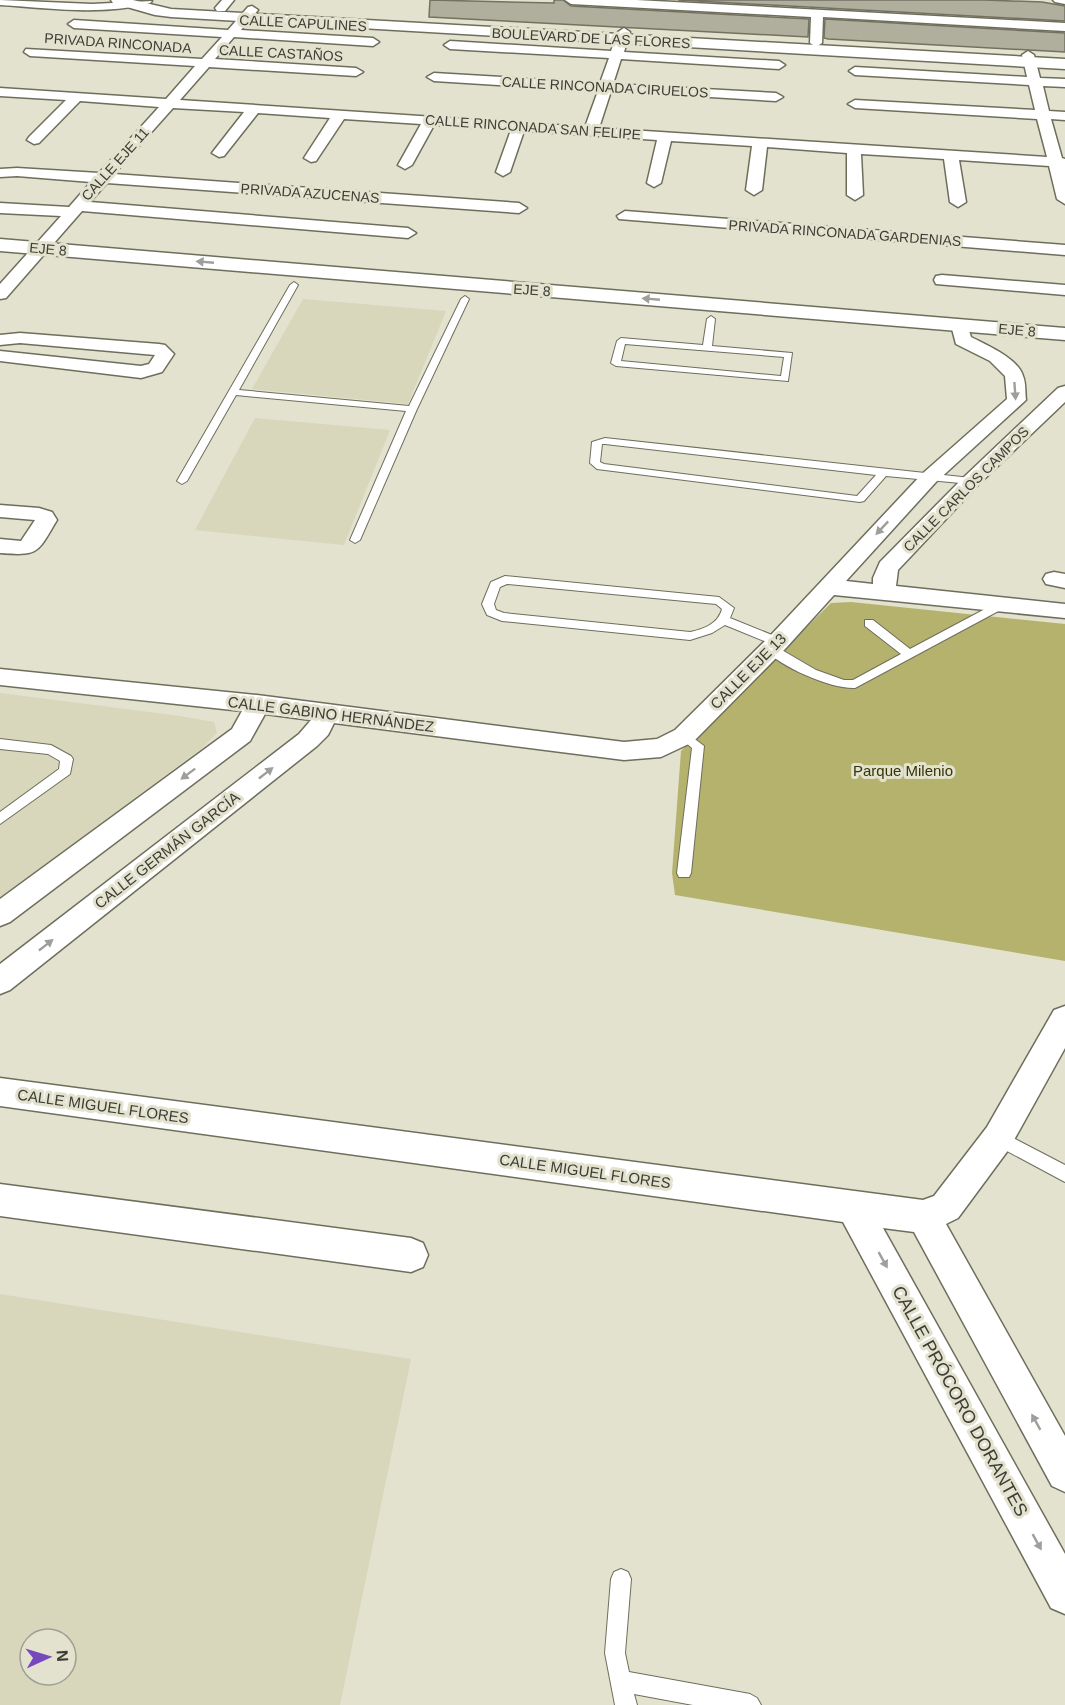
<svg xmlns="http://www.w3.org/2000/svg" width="1065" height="1705" viewBox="0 0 1065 1705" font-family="Arial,sans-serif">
  <rect width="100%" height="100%" fill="#e2e2ce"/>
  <path fill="#d8d7bc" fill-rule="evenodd" d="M303 299 446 311 408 404 252 389Z
    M255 418 390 430 344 545 195 530Z
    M0 693 173 715 214 722 217 733 202 748 0 898Z
    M0 1294 411 1359 340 1705H0ZM30 1639H66V1675H30Z"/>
  <path fill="#b5b26d" d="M851 602 1065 624V961L675 895 672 873 681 751 831 603Z"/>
  <path fill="#b0af9d" stroke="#737261" stroke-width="1.5" d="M430 0 554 3V0H563L571 6 809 19 808 37 429 17Z
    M678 0H984L1042 2 1065 6V21Z
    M825 19 1065 33V52L828 39 824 38Z"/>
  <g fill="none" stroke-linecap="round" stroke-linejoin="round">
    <defs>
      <path id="lane" d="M294 282 298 285 239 390 409 406 461 299 465 296 469 299 417 409 360 540 355 543 350 540 406 411 236 395 187 481 182 484 177 481 290 285Z
        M711 316 715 319 712 346 792 353 788 381 616 366 611 363 617 341 621 338 703 345 707 319ZM625 344 784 357 781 376 621 361Z
        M605 438 971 478 976 481 971 484 886 476 864 501 860 502 597 469 590 463 592 442ZM602 444H605L876 475 857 496 604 464 600 462Z
        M505 576 719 597 734 608 730 618 782 639 784 642 782 645H774L725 625 712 633 690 640 502 621 487 615 482 604 491 582ZM507 584 716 604 722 609C718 624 704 629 690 632L504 613 496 610 494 604 500 587Z
        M1000 601 1006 605 1004 608 855 688C831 689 780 667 765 649L771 645 775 646 816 670 844 680H853L901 654 865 626V620H873L910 649Z
        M684 731 704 746 691 873 689 877H679L677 873 692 748 678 736Z
        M0 739 51 745 71 756 73 759 70 774 0 824V812L59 769 60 761 48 754 0 749Z
        M998 1130 1065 1165V1182L992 1143 990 1138 992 1133Z
        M621 1569 628 1572 631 1579 625 1653 629 1672 750 1694 757 1698 761 1705H693L634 1694 637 1705H615L605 1653 611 1579 614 1572Z"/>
      <path id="street" d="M0 0 92 4 152 1 150 3C100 16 51 8 0 5Z
        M222 0H234L225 11H217L215 8Z
        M565 0H636L1065 23V31L823 17 822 43 816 47 810 43 811 17 571 4Z
        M1053 0H1065V4L1055 2Z
        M252 6 258 10 241 30 373 38 379 42 373 46 234 37 215 59 356 68 363 72 356 76 209 67 180 100 585 127 598 91 434 81 427 77 434 73 600 83 609 58 450 49 444 45 450 41 611 51 618 32 624 28 630 32 624 52 779 61 785 65 779 69 621 59 613 84 776 93 783 97 776 101 611 91 599 128 1047 157 1037 119 855 108 848 104 855 100 1035 110 1029 85 855 75 849 71 855 67 1027 77 1022 55 1028 51 1034 55 1040 78 1065 79V87L1043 86 1049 111 1065 112V120L1051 119 1062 158 1065 159V204L1057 199 1049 166 959 160 966 202 958 207 950 202 944 159 861 154 863 195 855 200 847 195V153L767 147 762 190 754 195 746 190 752 146 671 141 661 183 654 187 647 183 657 140 524 131 510 172 503 176 496 172 511 130 434 125 412 165 405 169 398 165 421 124 344 119 316 161 311 162 304 158 330 118 258 113 224 156 219 157 212 153 244 112 173 108 114 174 519 203 527 208 519 213 107 183 90 202 408 228 416 233 408 238 82 211 6 298 0 299V284L61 216 0 213V203L69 207 91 182 17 176 0 177V169L17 168 99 173 159 107 80 101 39 143 34 144 27 140 29 137 66 100 0 96V88L166 99 195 66 30 56 24 52 26 49 202 59 222 37 74 28 68 24 74 20 228 30 248 7Z
        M625 211 1065 245V255L619 219 617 216Z
        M942 275 1065 285V295L936 284 934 280 936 276Z
        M960 320 966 321 971 337C986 345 1018 358 1023 376 1026 383 1025 392 1026 400L936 482 846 581 873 584V578L880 562 964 477 1058 388 1065 386V402L978 485 898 570 896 586 1065 604V618L834 595 786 648 693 742 661 757 624 760 334 723 328 735 317 746 10 990 0 994V964L299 734 311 720 265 714 250 741 10 922 0 926V899L232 729 242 711 0 685V669L257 695 624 742 657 739 675 730 770 636 922 474 1007 399 1005 376 990 361 956 344 951 325 954 321Z
        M20 333 159 344 165 345 174 354 162 372 141 378 0 361V351L141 366 149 364 155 355 20 343 0 345V335Z
        M0 505 39 508 52 512 57 520C37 553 40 556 0 553V539L21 541 35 520 0 517Z
        M1054 572 1065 574V588L1046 584 1043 579 1046 574Z
        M1065 1006V1048L1009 1149 958 1218 946 1224 1065 1436V1492L1052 1486 914 1232 883 1228 1065 1554V1614L1051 1608 843 1222 0 1106V1078L923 1200 934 1196 987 1127 1054 1010Z
        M0 1184 411 1238 423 1243 428 1255 423 1267 411 1272 0 1216Z"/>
      <path id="secondary" d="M111 0H133L171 9 1065 59V69L171 17 155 15 113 3Z
        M0 239 1065 328V340L0 251Z"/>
    </defs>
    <use href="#lane" stroke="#6e6e5d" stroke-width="2"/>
    <use href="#street" stroke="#6e6e5d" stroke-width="3"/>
    <use href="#secondary" stroke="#6e6e5d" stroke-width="3"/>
    <use href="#lane" fill="#fff" fill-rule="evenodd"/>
    <use href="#street" fill="#fff" fill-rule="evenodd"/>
    <use href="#secondary" fill="#fff" fill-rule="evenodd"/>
  </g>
  <defs><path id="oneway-solid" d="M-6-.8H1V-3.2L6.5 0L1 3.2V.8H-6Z" transform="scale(1.5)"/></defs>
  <g fill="#9e9e9a">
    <use href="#oneway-solid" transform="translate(205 262) rotate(-175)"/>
    <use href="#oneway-solid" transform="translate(651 299) rotate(-175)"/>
    <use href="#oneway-solid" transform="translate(1015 391) rotate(86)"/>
    <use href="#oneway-solid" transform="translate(882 528) rotate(133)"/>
    <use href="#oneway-solid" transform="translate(266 773) rotate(-38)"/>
    <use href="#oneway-solid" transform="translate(188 774) rotate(143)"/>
    <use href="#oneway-solid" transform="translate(46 945) rotate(-38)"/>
    <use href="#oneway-solid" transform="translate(883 1260) rotate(61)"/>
    <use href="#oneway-solid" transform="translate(1036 1422) rotate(-119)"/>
    <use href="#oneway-solid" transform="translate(1037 1542) rotate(61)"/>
  </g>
  <g text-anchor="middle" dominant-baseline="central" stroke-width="6" stroke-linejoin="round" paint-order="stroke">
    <g font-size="14" fill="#3d3d35" stroke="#e2e2ce">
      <text transform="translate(303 23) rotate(3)">CALLE CAPULINES</text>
      <text transform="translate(591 38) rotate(3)">BOULEVARD DE LAS FLORES</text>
      <text transform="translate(118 43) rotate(4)">PRIVADA RINCONADA</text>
      <text transform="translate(281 53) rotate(3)">CALLE CASTAÑOS</text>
      <text transform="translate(605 87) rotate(3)">CALLE RINCONADA CIRUELOS</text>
      <text transform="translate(533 127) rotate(4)">CALLE RINCONADA SAN FELIPE</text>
      <text transform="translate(115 164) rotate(-48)">CALLE EJE 11</text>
      <text transform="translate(310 193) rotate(4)">PRIVADA AZUCENAS</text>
      <text transform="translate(845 233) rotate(4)">PRIVADA RINCONADA GARDENIAS</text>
      <text transform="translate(48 249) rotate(5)">EJE 8</text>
      <text transform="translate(532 290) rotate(4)">EJE 8</text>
      <text transform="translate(1017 330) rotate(5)">EJE 8</text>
      <text transform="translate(966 489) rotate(-45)">CALLE CARLOS CAMPOS</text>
    </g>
    <g font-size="15" fill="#3d3d35" stroke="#e2e2ce">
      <text transform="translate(748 671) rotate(-45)">CALLE EJE 13</text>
      <text transform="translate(331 714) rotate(7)">CALLE GABINO HERNÁNDEZ</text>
      <text transform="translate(167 850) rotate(-38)">CALLE GERMÁN GARCÍA</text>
      <text transform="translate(103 1106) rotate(8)">CALLE MIGUEL FLORES</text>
      <text transform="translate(585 1171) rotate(8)">CALLE MIGUEL FLORES</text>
    </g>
    <g font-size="15" fill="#363407" stroke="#e2e2ce">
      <text x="903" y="770">Parque Milenio</text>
    </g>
    <g font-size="18" fill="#3d3d35" stroke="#e2e2ce">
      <text transform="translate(960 1401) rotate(61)">CALLE PRÓCORO DORANTES</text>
    </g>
  </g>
  <g transform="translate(48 1657) rotate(86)"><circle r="28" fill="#e2e2ce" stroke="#a0a091" stroke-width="1.5"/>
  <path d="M0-4.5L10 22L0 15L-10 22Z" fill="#7747be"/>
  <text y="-9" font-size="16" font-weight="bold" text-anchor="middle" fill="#3d3d35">N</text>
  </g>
</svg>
